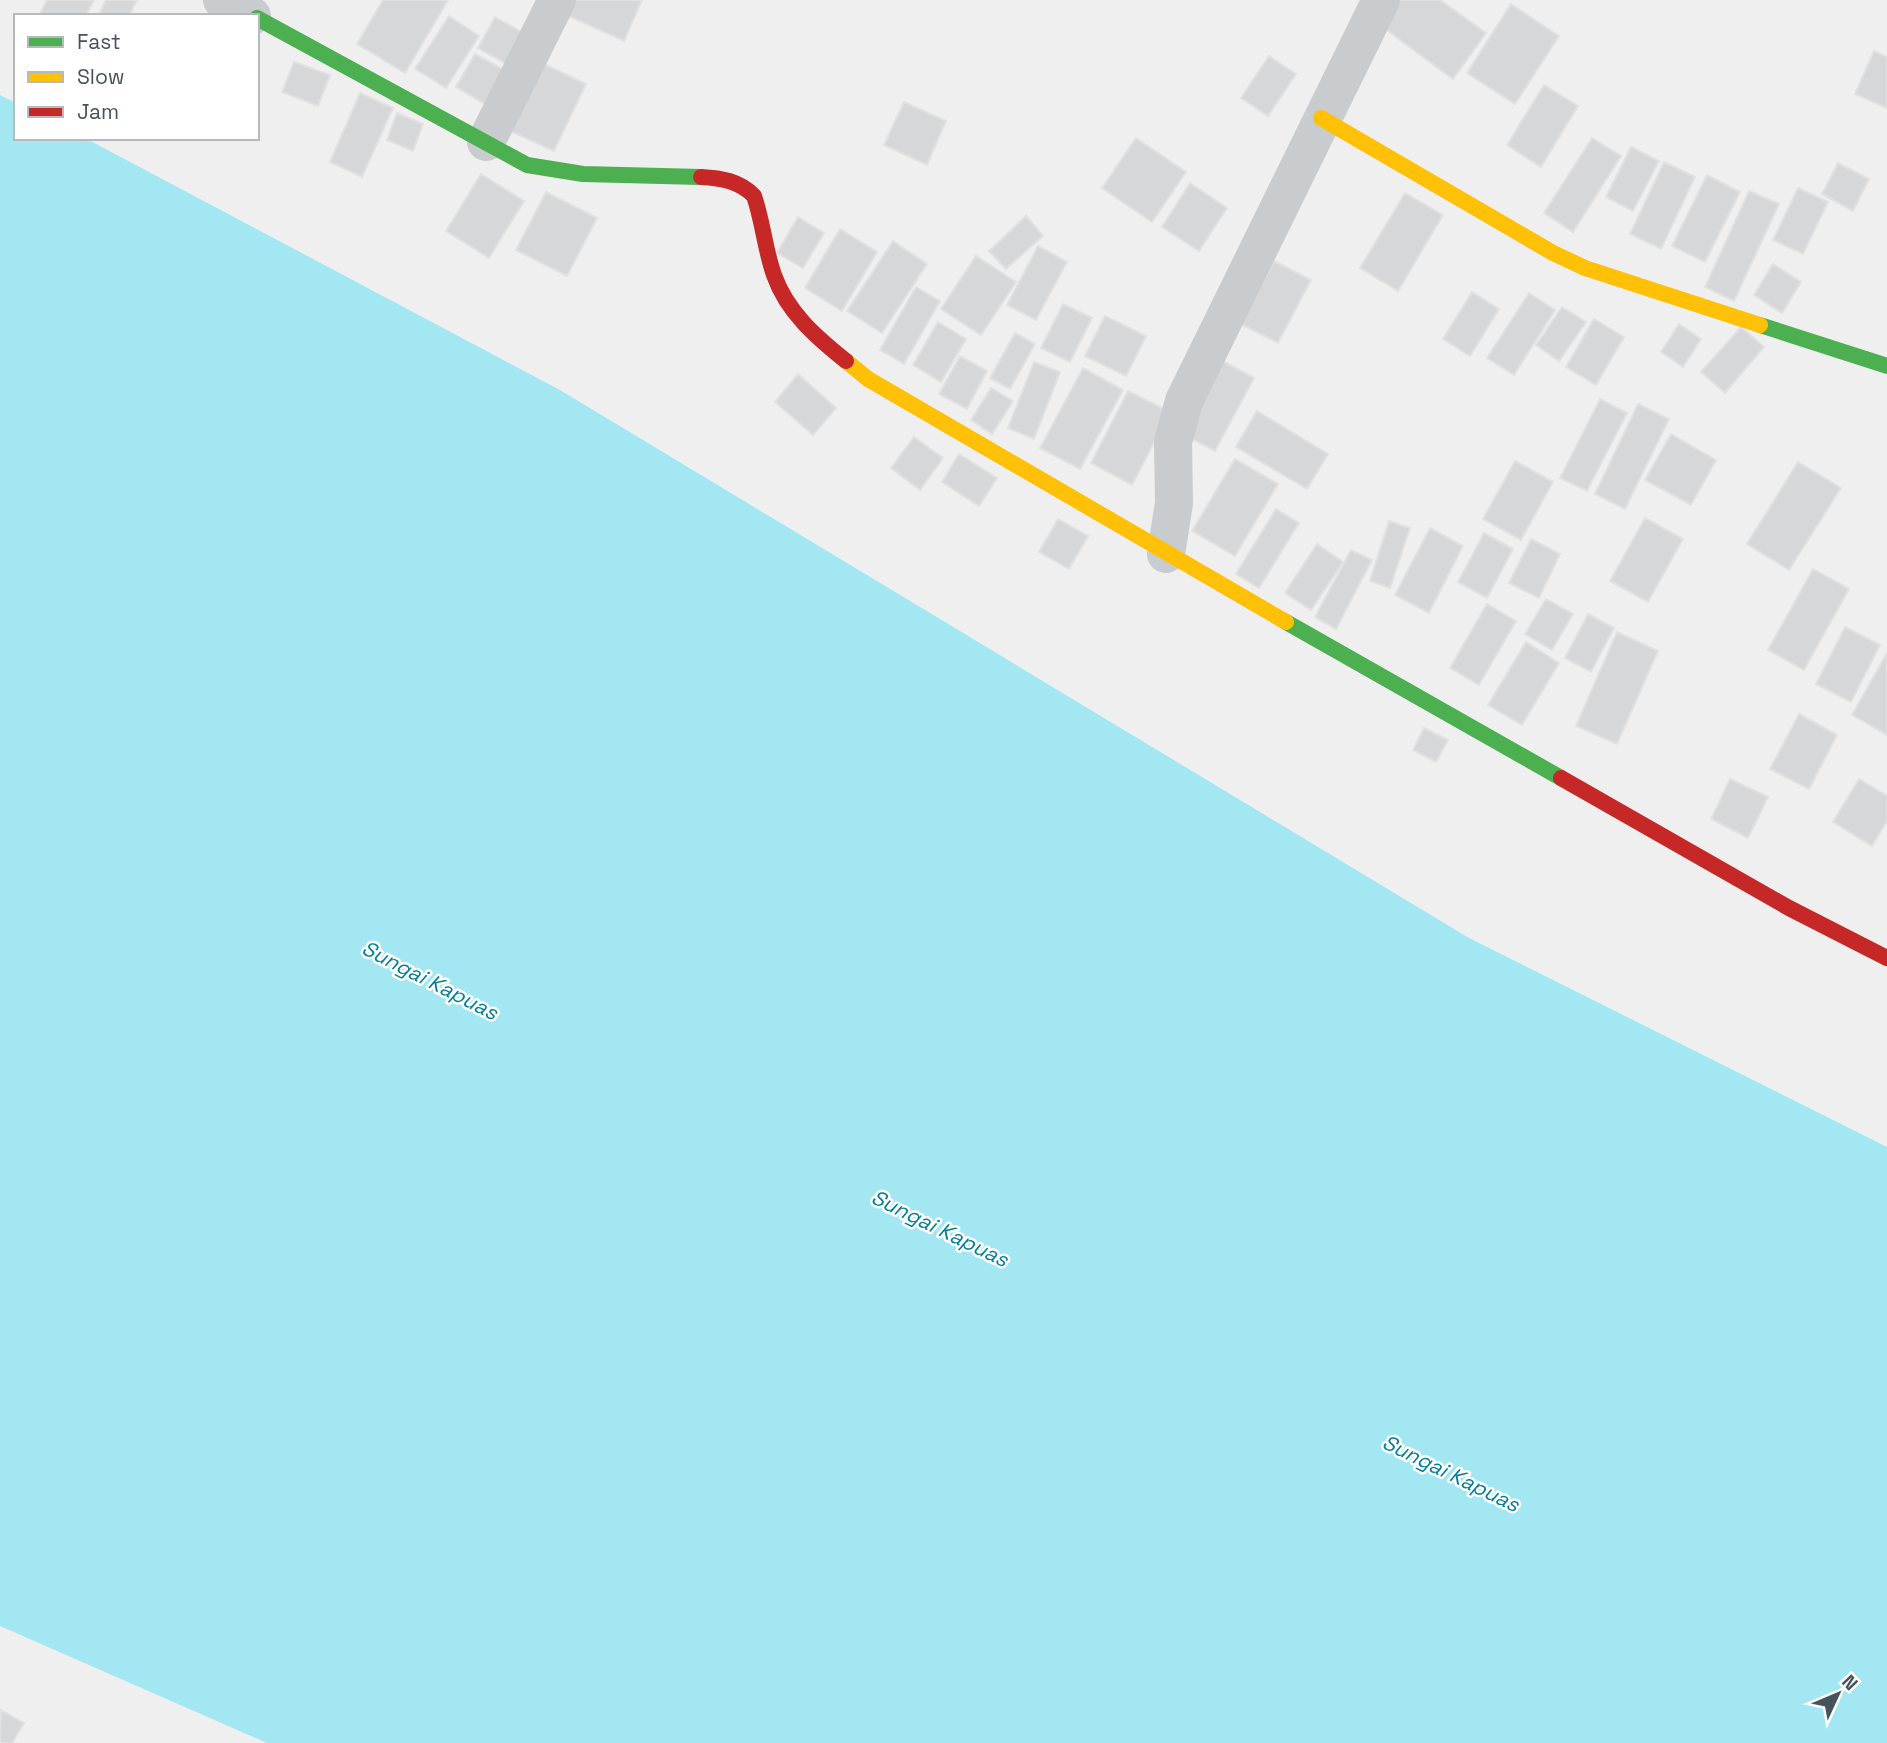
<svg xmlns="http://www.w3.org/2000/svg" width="1887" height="1743" viewBox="0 0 1887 1743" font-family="'Space Grotesk',sans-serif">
  <rect width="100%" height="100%" fill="#f0efef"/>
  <path fill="#a3e7f2" d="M0 95 16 103V138H85L560 390 1469 938 1887 1147V1743H267L0 1626Z"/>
  <path fill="#d6d7d8" stroke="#e1e1e2" stroke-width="2" d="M47 0H94L86 16H39Z
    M106 0H137L129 16H98Z
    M383 0H448L405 73 357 44Z
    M570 0H642L624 41 564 14Z
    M1393 0H1440L1486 33 1453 79 1377 23Z
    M1511 4 1559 36 1515 104 1467 73Z
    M449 16 479 36 446 88 415 69Z
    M495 17 527 35 510 66 478 48Z
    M1874 51 1887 57V108L1855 94Z
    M475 54 506 71 487 105 456 87Z
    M1269 56 1296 74 1268 116 1241 98Z
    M294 62 330 75 318 106 282 92Z
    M542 63 586 84 554 151 510 131Z
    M1544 85 1578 106 1541 167 1507 145Z
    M360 93 393 108 362 177 330 162Z
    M904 102 946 121 927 165 884 145Z
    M397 113 423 124 413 151 387 140Z
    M1136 138 1186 172 1152 222 1102 188Z
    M1592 138 1621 156 1573 232 1544 213Z
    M1631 147 1659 161 1633 211 1606 197Z
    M1664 162 1695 177 1661 249 1630 234Z
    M1838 163 1869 179 1853 211 1822 194Z
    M481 174 524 201 489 258 446 231Z
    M1707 175 1740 192 1705 262 1672 246Z
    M1190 183 1227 208 1199 251 1162 227Z
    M1798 188 1828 202 1803 254 1773 240Z
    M1749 191 1779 204 1734 301 1705 287Z
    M546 192 597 218 567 276 516 250Z
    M1405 193 1443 215 1398 291 1360 268Z
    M1026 216 1043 236 1006 269 989 251Z
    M798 217 824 233 803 268 777 253Z
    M840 229 877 252 842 311 805 288Z
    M893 241 927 264 882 333 847 311Z
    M1038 246 1067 262 1036 320 1007 305Z
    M976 256 1016 282 981 335 941 309Z
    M1274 261 1311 280 1278 343 1241 324Z
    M1773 264 1801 282 1782 313 1754 295Z
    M916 287 940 301 904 364 880 350Z
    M1472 292 1499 309 1470 356 1443 339Z
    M1529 293 1555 310 1514 375 1487 358Z
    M1063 304 1092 318 1070 362 1041 348Z
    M1562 307 1586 322 1559 361 1536 345Z
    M1105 316 1146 336 1126 376 1085 356Z
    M1594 319 1624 337 1596 385 1566 367Z
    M938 322 966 339 941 382 913 365Z
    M1679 324 1701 339 1683 367 1661 352Z
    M1741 327 1764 347 1725 393 1701 372Z
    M1015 333 1035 344 1010 389 990 378Z
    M960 356 987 371 967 409 939 394Z
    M1219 359 1254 378 1215 451 1179 432Z
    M1034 362 1060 372 1034 439 1008 428Z
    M1083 368 1123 390 1080 469 1040 448Z
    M798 374 836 408 813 435 775 402Z
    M991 388 1013 401 992 434 971 420Z
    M1128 391 1170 412 1132 485 1091 463Z
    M1600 399 1627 413 1587 491 1560 478Z
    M1638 404 1669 419 1625 509 1595 494Z
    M1257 411 1328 454 1307 489 1236 447Z
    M1671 434 1716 460 1691 505 1645 480Z
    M914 437 943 458 920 490 891 468Z
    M959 454 997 478 979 506 942 482Z
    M1235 459 1278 484 1235 556 1192 531Z
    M1515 461 1553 482 1521 540 1483 519Z
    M1798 462 1841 488 1789 570 1747 544Z
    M1276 509 1299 523 1259 588 1236 574Z
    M1645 518 1683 539 1648 602 1610 581Z
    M1058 519 1088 536 1069 569 1039 552Z
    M1389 521 1410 528 1390 588 1370 581Z
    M1430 528 1463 546 1429 613 1395 595Z
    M1484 533 1513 549 1487 598 1458 582Z
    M1531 539 1560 554 1539 598 1509 583Z
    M1317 544 1343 562 1311 610 1285 593Z
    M1351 550 1372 560 1336 629 1315 617Z
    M1813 569 1849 589 1804 670 1768 650Z
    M1546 599 1573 614 1552 650 1525 634Z
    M1487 604 1516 621 1479 685 1450 668Z
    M1588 614 1614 628 1591 672 1565 658Z
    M1845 627 1880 645 1851 702 1816 684Z
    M1617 632 1658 651 1617 744 1576 726Z
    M1526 642 1559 663 1522 725 1488 705Z
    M1887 653V735L1852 715Z
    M1799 714 1837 735 1809 789 1770 769Z
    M1424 728 1448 740 1436 762 1413 750Z
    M1730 779 1768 797 1748 838 1711 819Z
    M1859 779 1887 796V821L1872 846 1833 822Z
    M1 1710 24 1723 12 1743H0Z"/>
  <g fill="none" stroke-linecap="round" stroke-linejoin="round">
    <path stroke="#c8ccce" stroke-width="38" d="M222 0 252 16
      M486 142 557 0
      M1166 554 1174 503 1173 442 1184 401 1381 0"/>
    <path stroke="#4caf50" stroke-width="16" d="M257 18 527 165 583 174 701 177
      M1760 325 1887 366
      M1286 622 1561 778"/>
    <path stroke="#ffc107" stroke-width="16" d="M1321 118 1553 253 1585 268 1760 325
      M846 361 868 379 1286 622"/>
    <path stroke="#c62828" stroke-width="16" d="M701 177C721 178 740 181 754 196 763 222 765 250 774 275 787 312 816 337 846 361
      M1561 778 1789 908 1887 958"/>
  </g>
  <g text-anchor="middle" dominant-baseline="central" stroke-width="5" stroke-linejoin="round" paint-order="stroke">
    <g font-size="21" font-style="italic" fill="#037f94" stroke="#fff">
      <text transform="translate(430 980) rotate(27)">Sungai Kapuas</text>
      <text transform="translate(940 1228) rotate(26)">Sungai Kapuas</text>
      <text transform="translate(1451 1473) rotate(26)">Sungai Kapuas</text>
    </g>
  </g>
  <rect x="14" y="14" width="245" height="126" fill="#ffffff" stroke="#b5babe" stroke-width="2"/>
  <rect x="28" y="37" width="35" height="10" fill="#4caf50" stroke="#b5babe" stroke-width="2"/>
  <text x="77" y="49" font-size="21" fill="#45535d">Fast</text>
  <rect x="28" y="72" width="35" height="10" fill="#ffc107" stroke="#b5babe" stroke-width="2"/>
  <text x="77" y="84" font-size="21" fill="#45535d">Slow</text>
  <rect x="28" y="107" width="35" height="10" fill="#c62828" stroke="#b5babe" stroke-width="2"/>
  <text x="77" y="119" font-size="21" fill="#45535d">Jam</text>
  <g transform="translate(1838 1694) rotate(46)" stroke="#ffffff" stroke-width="5" paint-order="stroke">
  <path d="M0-5L12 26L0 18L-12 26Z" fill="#45535d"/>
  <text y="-10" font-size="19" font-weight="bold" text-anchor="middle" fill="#45535d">N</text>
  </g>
</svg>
